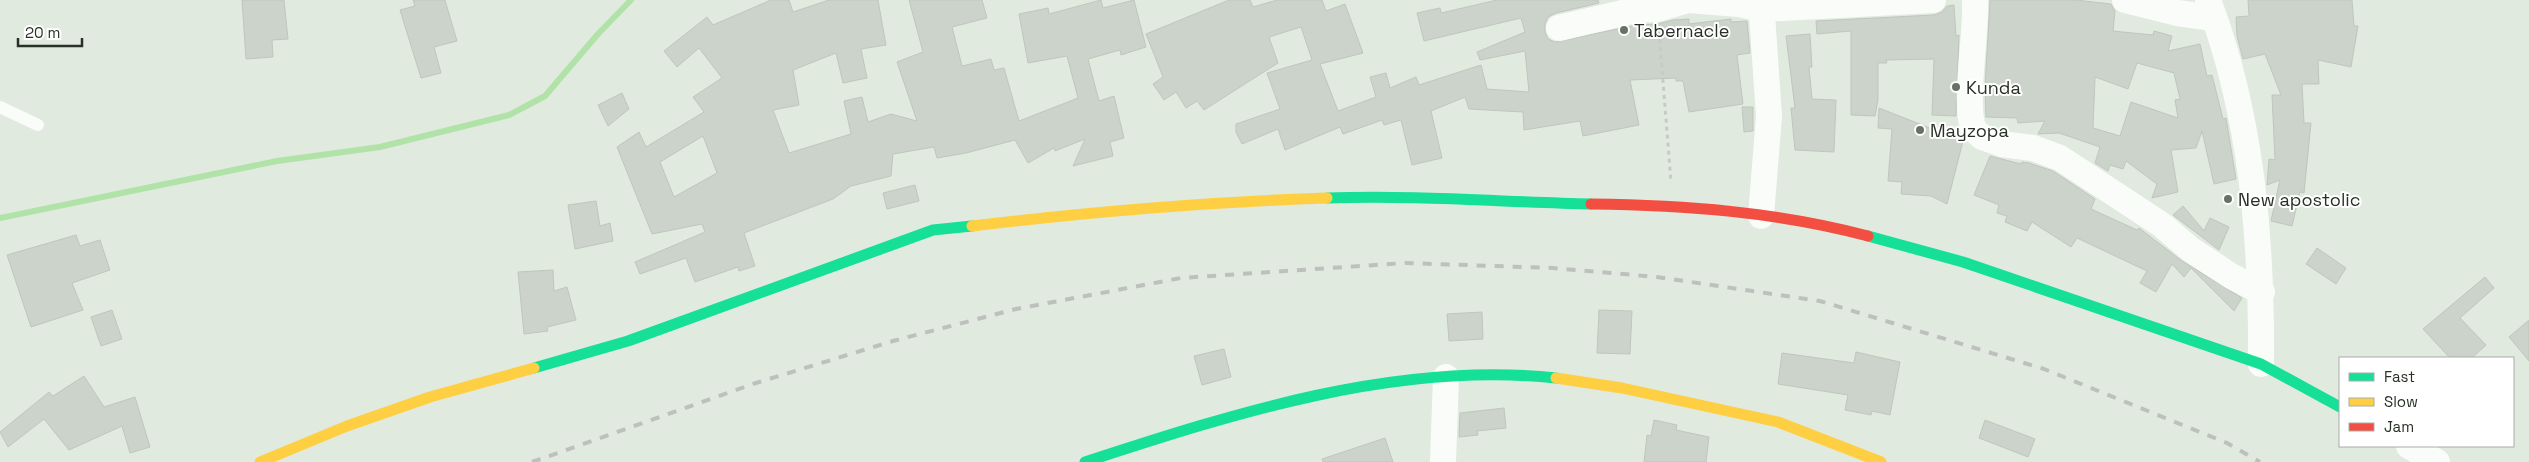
<svg xmlns="http://www.w3.org/2000/svg" width="2529" height="462" viewBox="0 0 2529 462" font-family="'Space Grotesk',sans-serif">
  <rect width="100%" height="100%" fill="#e0eade"/>
  <g fill="none" stroke-linecap="round" stroke-linejoin="round">
    <path stroke="#b1e2a7" stroke-width="6" d="M0 218 277 161 380 147 509 115 545 96 598 34 631 0"/>
  </g>
  <path fill="#ccd3ca" stroke="#bfc7bd" fill-rule="evenodd" d="M242 0H284L288 39 272 40 273 57 246 59Z
    M413 0H445L457 41 434 47 441 73 421 78 400 10 415 6Z
    M771 0H789L793 12 829 0H878L886 45 861 49 867 78 843 83 836 53 793 70 799 105 773 110 789 153 851 134 844 101 862 97 868 122 891 114 917 121 897 62 923 52 909 0H982L987 18 952 27 962 66 991 59 994 70 1004 68 1019 121 1078 98 1067 56 1028 63 1019 14 1048 8 1049 14 1101 0 1103 8 1134 0 1146 47 1121 55 1120 50 1088 59 1099 101 1114 96 1124 138 1110 142 1113 156 1073 166 1085 139 1055 151 1054 148 1028 163 1015 140 966 153 937 158 934 147 893 154 891 176 851 186 833 199 744 233 755 266 739 271 738 267 695 282 686 258 640 274 635 262 705 232 702 224 652 234 617 147 639 132 646 147 704 112 693 97 722 78 699 48 677 67 664 51 707 17 713 25ZM703 136 717 173 674 197 660 162Z
    M1229 0H1250L1253 7 1277 0H1322L1326 11 1345 4 1363 53 1320 64 1338 111 1376 97 1370 77 1386 73 1390 88 1416 77 1419 85 1481 65 1487 89 1529 92 1525 51 1480 60 1477 52 1525 32 1521 18 1424 41 1417 13 1440 8 1441 13 1497 0H1598L1599 3 1556 13 1548 17 1545 24V32L1548 39 1555 42 1637 25 1658 24 1673 20 1689 19V24L1731 19V22L1747 21 1750 53 1737 55 1743 104 1689 112 1683 81H1676V78L1630 80 1639 125 1583 136 1580 121 1524 130 1523 112 1469 109 1465 97 1431 111 1442 158 1412 165 1401 120 1384 125 1382 120 1343 134 1340 127 1285 150 1278 129 1242 144 1236 132V124L1280 109 1267 73 1312 60 1301 27 1269 37 1278 63 1204 110 1197 101 1186 108 1176 92 1164 100 1153 84 1163 77 1146 34Z
    M1990 0H2076L2111 4 2115 11 2113 31 2153 35 2154 31 2172 36 2168 51 2200 44 2207 76 2212 75 2223 119 2226 118 2236 179 2214 184 2202 131 2196 148 2171 150 2178 192 2152 198 2157 184 2126 161 2123 169 2110 165 2108 171 2095 163 2100 147 2059 133 2038 134 2045 121 2018 123 2017 118 1986 117 1985 88ZM2137 63 2174 73 2180 99 2175 100 2178 118 2131 102 2120 136 2093 128 2095 77 2128 89Z
    M2248 0H2352L2354 26H2358L2351 67 2318 60 2319 84H2302L2304 123H2311L2304 193 2300 192 2292 226 2271 221 2280 180 2267 185 2269 159 2275 160 2272 95H2281L2265 54 2243 59 2237 36 2236 17 2249 16Z
    M1954 5 1956 36 1959 35 1956 116 1932 115 1934 59 1886 60 1887 63H1878V100L1875 116 1851 115V31L1817 34 1816 21 1934 15 1942 12 1947 6Z
    M1810 34 1812 67H1809L1812 99 1836 100 1834 152 1795 150 1791 108H1795L1786 36Z
    M622 93 629 109 608 126 598 105Z
    M1742 107H1753V131L1744 132Z
    M1879 108 1963 141 1947 204 1931 196 1901 194 1902 182 1888 181 1892 129 1878 128Z
    M1990 156 2021 164 2022 162 2029 163 2053 171 2095 199 2091 209 2137 230 2139 228 2182 261 2242 298 2234 311 2191 268 2184 277 2172 264 2156 292 2140 283 2147 271 2077 238 2071 247 2032 222 2027 231 2005 222 2007 216 1997 213 1999 205 1974 195Z
    M915 185 919 201 887 209 883 193Z
    M596 201 600 226 610 223 613 241 575 249 568 205Z
    M2183 206 2204 231 2210 218 2229 227 2219 250 2173 215Z
    M76 235 80 246 100 240 110 270 72 283 83 310 31 327 7 255Z
    M2317 248 2346 268 2336 284 2306 264Z
    M553 270 554 291 567 287 576 320 547 327 548 331 524 334 518 272Z
    M2485 277 2494 288 2460 318 2486 345 2472 358H2450L2423 329Z
    M112 310 122 339 101 346 91 317Z
    M1599 310 1632 311 1630 354 1597 353Z
    M1482 312 1483 339 1449 341 1447 314Z
    M2529 320V361L2509 337Z
    M1224 349 1231 377 1202 385 1194 356Z
    M1856 352 1900 362 1890 415 1872 411 1871 415 1845 410 1848 395 1778 384 1782 353 1854 363Z
    M84 376 104 407 135 397 150 447 130 453 122 426 69 450 44 419 8 447 0 432 49 392 53 396Z
    M1504 408 1506 428 1477 431 1478 435 1459 437 1460 413Z
    M1654 420 1677 425 1676 430 1709 437 1706 462H1644L1647 435 1651 436Z
    M1985 420 2035 439 2028 457 1979 438Z
    M1385 438 1393 462H1323L1322 459Z"/>
  <g fill="none" stroke-linecap="round" stroke-linejoin="round">
    <path stroke="#c7cbc6" stroke-width="3" stroke-dasharray="4 4" stroke-linecap="butt" d="M1659 31 1671 182"/>
    <path stroke="#fafcfa" stroke-width="12" d="M0 107 38 125"/>
    <path stroke="#fafcfa" stroke-width="26" d="M1975 0C1977 33 1963 106 1974 130L1982 137 2002 144 2033 148 2060 158 2162 225 2190 249 2231 276 2262 292
      M2125 0 2177 13 2214 18
      M2208 0C2252 116 2262 240 2261 364
      M1559 28 1635 10 1657 9 1688 0 1739 4 1762 9 1933 0
      M1761 216 1769 116 1761 0
      M2409 446 2437 462
      M1443 462 1446 377"/>
    <path stroke="#16e098" stroke-width="11" d="M1327 198C1415 195 1503 202 1591 204
      M1868 236 1963 262 2261 364 2340 407
      M534 368 628 341 933 230 972 226
      M1085 462C1235 413 1397 361 1556 378"/>
    <path stroke="#ffcf43" stroke-width="11" d="M972 226C1090 212 1208 202 1327 198
      M1556 378 1622 388 1778 422 1881 462
      M260 462 347 426 430 397 534 368"/>
    <path stroke="#f24e42" stroke-width="11" d="M1591 204C1684 205 1778 212 1868 236"/>
    <path stroke="#bdc0bd" stroke-width="4" stroke-dasharray="9 9" stroke-linecap="butt" d="M532 462 756 383 893 341 1016 309 1181 278 1405 263 1553 268 1657 277 1820 301 2044 369 2227 443 2260 462"/>
  </g>
  <g fill="#697167" stroke="#fff" stroke-width="2">
    <circle cx="1624" cy="30" r="5"/>
    <circle cx="1956" cy="87" r="5"/>
    <circle cx="1920" cy="130" r="5"/>
    <circle cx="2228" cy="199" r="5"/>
  </g>
  <g text-anchor="middle" dominant-baseline="central" stroke-width="4" stroke-linejoin="round" paint-order="stroke">
    <g font-size="18" fill="#293027" stroke="#fff" text-anchor="start">
      <text x="1634" y="30">Tabernacle</text>
      <text x="1966" y="87">Kunda</text>
      <text x="1930" y="130">Mayzopa</text>
      <text x="2238" y="199">New apostolic</text>
    </g>
  </g>
  <rect x="2339" y="357" width="175" height="90" fill="#ffffff" stroke="#a9aca9"/>
  <rect x="2349" y="373" width="25" height="8" fill="#16e098" stroke="#a9aca9"/>
  <text x="2384" y="382" font-size="15" fill="#293027">Fast</text>
  <rect x="2349" y="398" width="25" height="8" fill="#ffcf43" stroke="#a9aca9"/>
  <text x="2384" y="407" font-size="15" fill="#293027">Slow</text>
  <rect x="2349" y="423" width="25" height="8" fill="#f24e42" stroke="#a9aca9"/>
  <text x="2384" y="432" font-size="15" fill="#293027">Jam</text>
  <path d="M18 38v8h64v-8" fill="none" stroke="#293027" stroke-width="2.5"/>
  <text x="25" y="38" font-size="15" fill="#293027" stroke="#ffffff" stroke-width="4" paint-order="stroke">20 m</text>
</svg>
